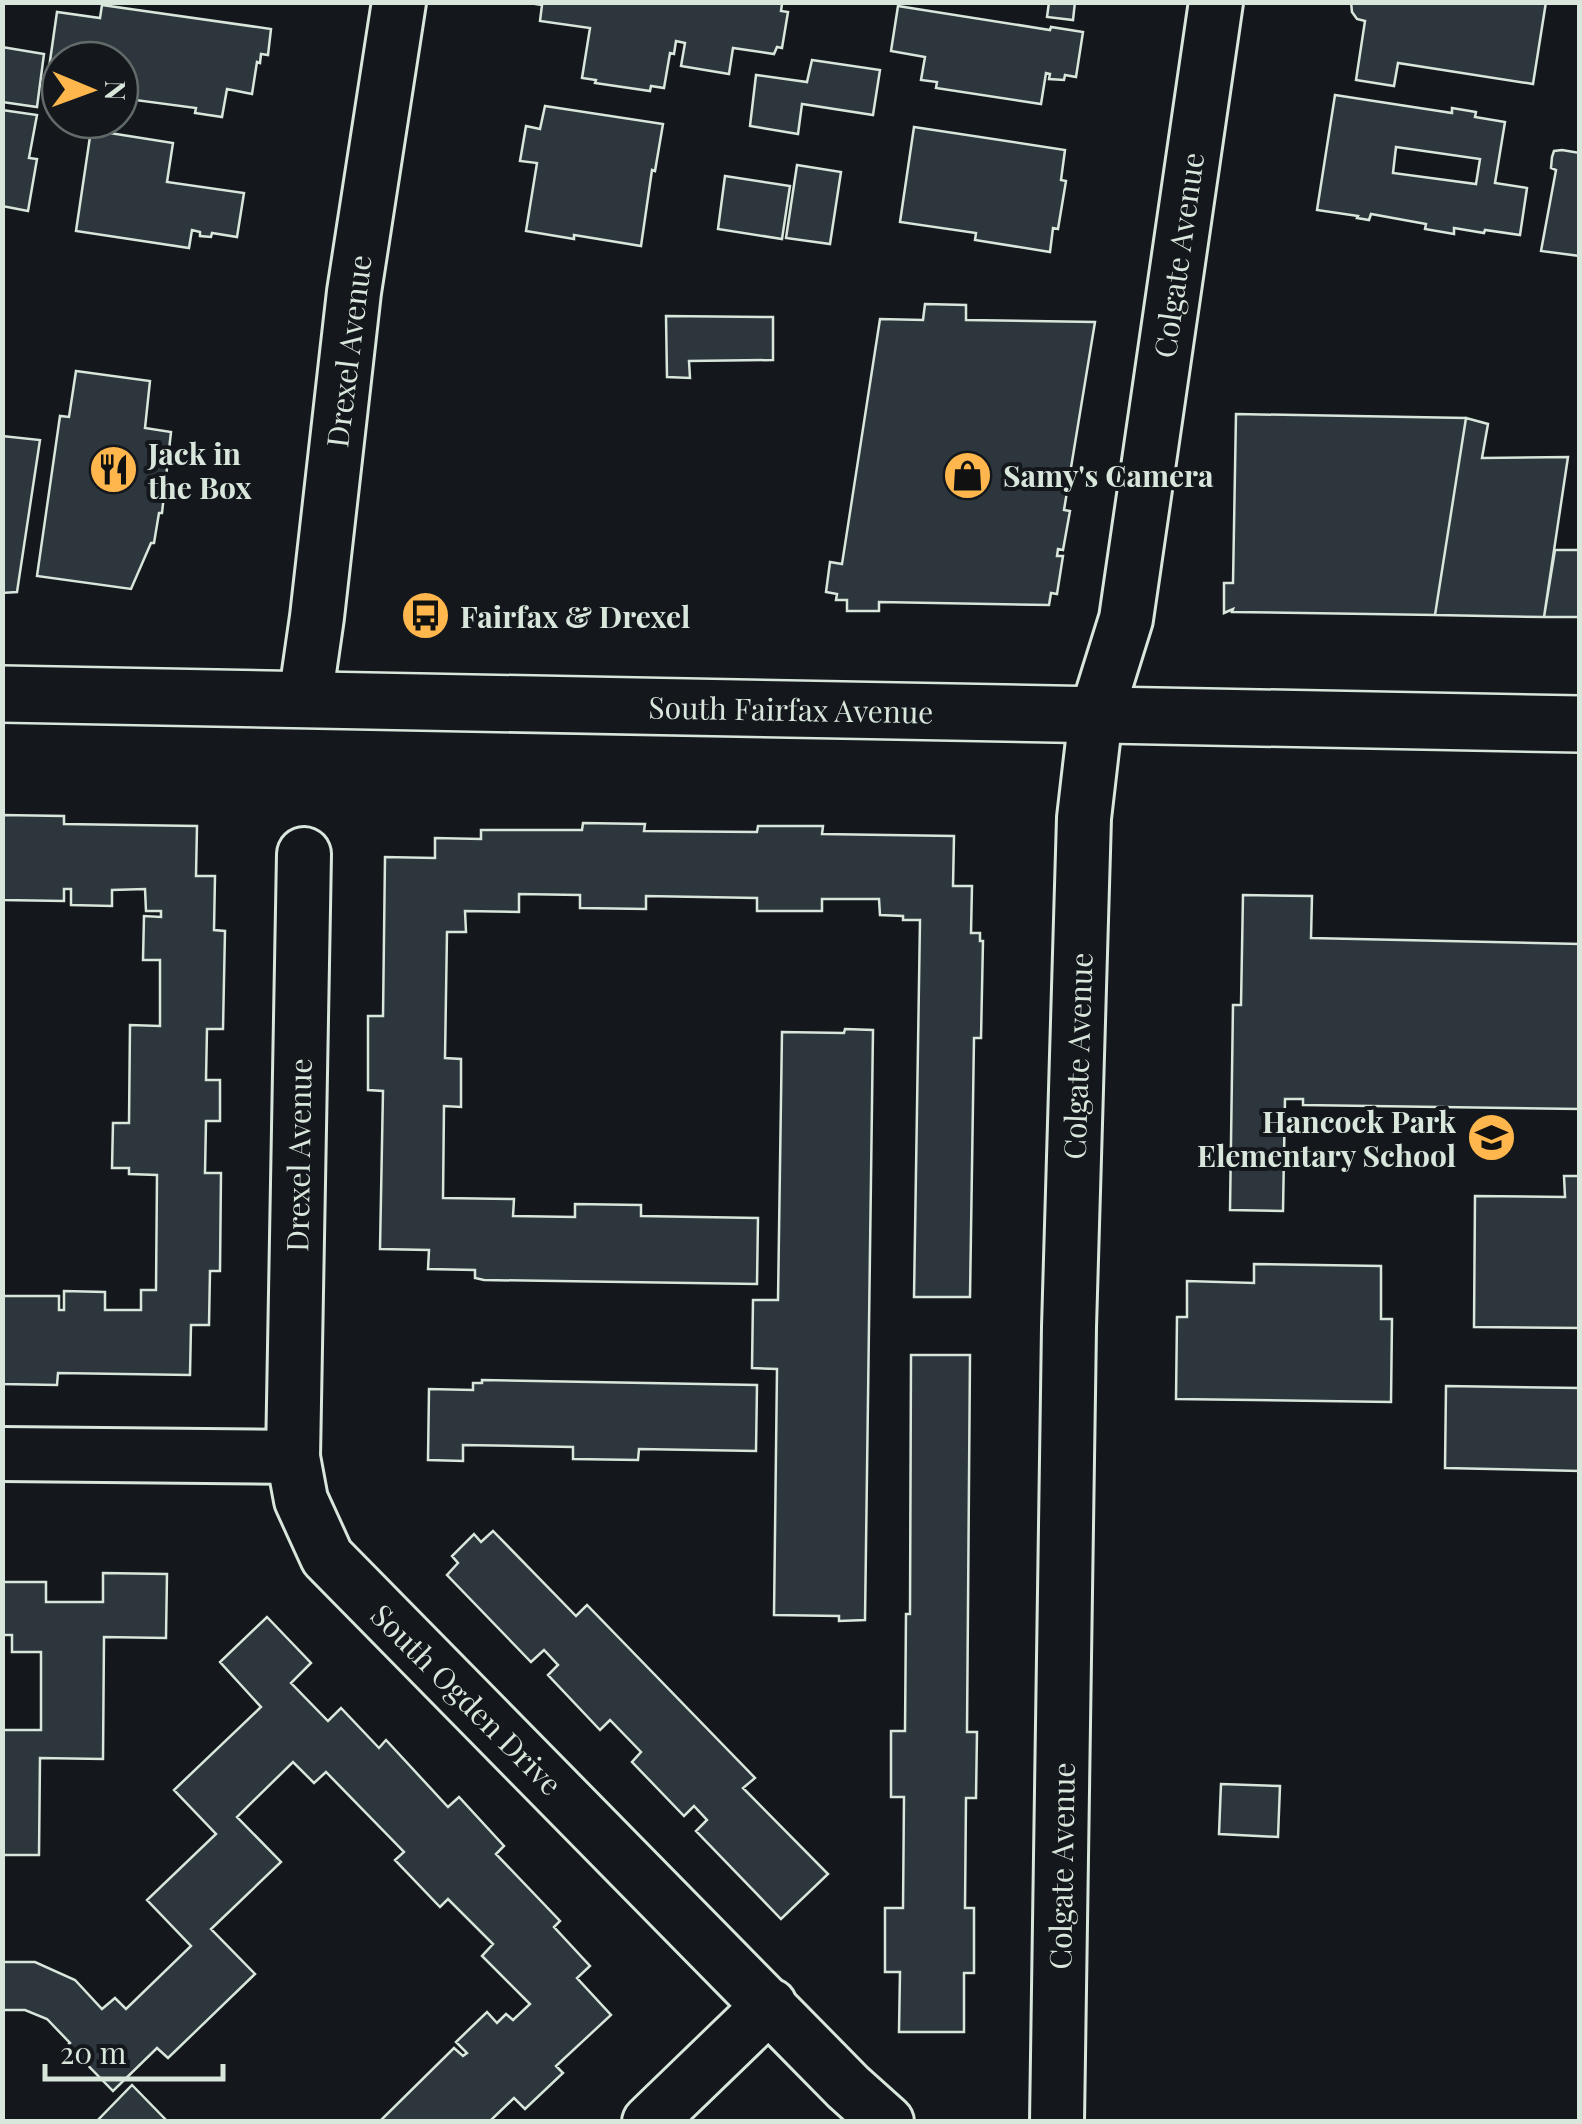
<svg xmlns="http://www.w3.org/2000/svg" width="1582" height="2124" viewBox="0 0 1582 2124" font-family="'Playfair Display',serif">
  <rect width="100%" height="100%" fill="#14181c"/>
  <path fill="#2c363c" stroke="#d8e6dc" stroke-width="2.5" fill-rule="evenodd" d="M535 2H773L782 4 781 11 788 12 782 48 777 47 774 54 733 48 729 74 681 66 685 43 676 41 674 54 670 53 664 88 651 86 650 91 595 83 596 80 582 78 590 28 540 21 542 5 535 4Z
    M1049 2H1075L1073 20 1047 17Z
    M1351 2H1546L1533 84 1398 63 1394 86 1356 80 1365 21 1357 19 1352 12Z
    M102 5 271 29 268 55 261 54 260 63 257 62 252 94 227 89 222 117 195 113 196 108 120 98V60H60V77L48 75 57 12 100 18Z
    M898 6 1050 30 1051 27 1083 32 1076 77 1065 75 1064 80 1049 79 1050 74 1046 73 1041 104 936 88 937 82 921 80 925 57 891 51Z
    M2 47 44 54 37 107 2 102Z
    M812 60 880 70 873 115 802 104 798 134 750 126 756 75 807 82Z
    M1335 95 1452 113V108L1476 112 1475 117 1505 122 1495 183 1527 188 1520 235 1485 230 1484 233 1454 228V234L1425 229 1426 224 1371 214 1369 220 1357 218 1358 216 1317 210ZM1396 147 1480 159 1476 184 1393 173Z
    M545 106 663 124 655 171 652 170 641 246 574 235V239L526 231 537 163 520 161 526 126 540 129Z
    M2 110 37 115 29 158 37 159 28 211 2 206Z
    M914 127 1065 150 1061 180 1066 181 1058 229 1053 228 1050 252 975 240 976 233 900 222Z
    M91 130 173 143 167 182 244 193 237 237 212 233 211 237 200 236V232L192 230 189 248 76 231Z
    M1562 150 1580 153V256L1541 251 1556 170 1551 168 1552 157 1554 151Z
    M797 165 841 172 830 244 786 238Z
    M725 176 790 186 782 239 718 229Z
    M925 304 966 305V320L1095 322 1064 510 1070 511 1063 550 1058 549 1057 556H1063L1057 594 1051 593 1049 605 879 602V611H847V600H836L837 594 826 592 830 562 842 564 880 319 923 320Z
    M666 316 773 317V360L689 361 690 378 667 377Z
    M76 371 150 381 145 428 171 432 162 513H159L154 543H151L131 589 37 576 60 416 69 417Z
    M1236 414 1466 418 1435 615 1232 612 1233 609 1224 613V583H1233Z
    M1466 418 1488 424 1482 458 1568 457 1544 617 1435 615Z
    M2 436 40 440 17 592 2 593Z
    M1555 550H1580V617H1544Z
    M2 815 64 816V824L197 826 196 876H215L214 930 225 931 223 1029H207L206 1080H220V1121H206L205 1173H221L220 1271H210L209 1325H191L190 1375 58 1373 57 1385 2 1384V1296H59V1310H64V1291L105 1292V1310H141V1290H156L157 1175 129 1174V1168H112L113 1123H129L130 1025 160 1026V960H143L144 916 161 917V911H146L145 889 112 890V906L71 905V889H64V901L2 900Z
    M583 823 645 824 644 831 757 832 758 826H823L822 834 954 836 953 886H972L971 933H980V941H983L981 1038H974L970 1297H914L920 920H903V916L880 915 879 899H822V911H757V898L646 896V909L580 908V895L519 894V912L465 911 466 932H447L445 1058 461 1059V1107L444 1106 443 1198 514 1199 513 1216 575 1217V1204L641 1205V1216L758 1218 757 1284 484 1280 475 1278V1270L428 1269 429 1250 380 1249 383 1091 368 1090V1016H383L385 857 435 858V838L481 839V830H582Z
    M1243 895 1312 896 1311 938 1580 944V1109L1303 1105V1099H1285L1283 1211 1230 1210 1233 1005H1241Z
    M845 1029 873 1030 865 1620 839 1621V1616L774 1615 777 1369 752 1368 753 1300H778L782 1032 844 1033Z
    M1564 1176H1580V1328L1474 1327 1475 1196 1565 1197Z
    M1254 1264 1381 1266V1319H1392L1391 1402 1176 1399 1177 1317H1187V1281L1254 1283Z
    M911 1355H970L967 1732H977L976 1798H966L965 1908H974V1973H964V2032H899L900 1972H885V1908H903L904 1797H891V1731H905L906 1614H910Z
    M482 1380 757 1385 756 1451 639 1449 638 1460 573 1459V1447L463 1445V1461L428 1460 429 1389 473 1390V1383H482Z
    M1446 1386 1580 1388V1471L1445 1468Z
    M493 1531 576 1616 587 1605 755 1778 743 1788 828 1874 781 1919 696 1831 707 1820 694 1806 684 1816 632 1762 641 1752 610 1720 600 1730 548 1675 558 1665 544 1650 531 1662 447 1575 458 1563 452 1556 474 1534 481 1542Z
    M103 1573 167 1574 166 1638 104 1637 103 1759 40 1758 39 1855H2V1730H41V1652H12V1635H2V1582H46V1602H103Z
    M267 1617 311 1663 291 1683 328 1721 341 1708 379 1748 386 1740 448 1807 459 1797 504 1846 496 1854 560 1921 554 1927 590 1966 577 1978 611 2015 556 2066 563 2073 525 2109 514 2098 489 2122H379L454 2048 463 2056 467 2053 456 2042 487 2012 497 2023 506 2014 513 2020 530 2004 482 1956 493 1944 448 1899 440 1907 395 1860 404 1852 326 1772 314 1783 293 1762 237 1817 281 1862 211 1929 255 1974 168 2058 157 2048 113 2091 68 2045 70 2043 47 2019 25 2010H2V1962H35L75 1980 102 2009 115 1998 126 2009 191 1946 147 1900 216 1834 174 1790 261 1707 220 1662Z
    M1221 1784 1280 1786 1278 1837 1219 1834Z
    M132 2085 168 2122H96Z"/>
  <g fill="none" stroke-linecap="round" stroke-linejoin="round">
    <defs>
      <path id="minor" d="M305 700 317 617 354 292 399 2
        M304 854 293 1457 301 1500 327 1557 848 2087 887 2122
        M2 1454 293 1457
        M649 2122 770 2005
        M1057 2122 1069 1327 1084 818 1096 715 1126 619 1216 2"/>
      <path id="secondary" d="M2 694 1580 724"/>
    </defs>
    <use href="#minor" stroke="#d8e6dc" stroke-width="58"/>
    <use href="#secondary" stroke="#d8e6dc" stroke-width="60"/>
    <use href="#minor" stroke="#14181c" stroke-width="52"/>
    <use href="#secondary" stroke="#14181c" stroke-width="55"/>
  </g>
  <defs>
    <symbol id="restaurant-disc" viewBox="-11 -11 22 22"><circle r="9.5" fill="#ffb74d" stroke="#14181c"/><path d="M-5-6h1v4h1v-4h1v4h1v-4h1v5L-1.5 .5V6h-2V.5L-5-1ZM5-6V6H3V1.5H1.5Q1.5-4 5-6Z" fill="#111"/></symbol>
    <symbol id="shop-disc" viewBox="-11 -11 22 22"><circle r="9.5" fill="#ffb74d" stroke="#14181c"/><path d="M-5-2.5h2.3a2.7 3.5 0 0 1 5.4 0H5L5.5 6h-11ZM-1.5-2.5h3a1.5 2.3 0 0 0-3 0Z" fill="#111"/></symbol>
    <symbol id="bus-disc" viewBox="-11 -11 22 22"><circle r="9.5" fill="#ffb74d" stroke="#14181c"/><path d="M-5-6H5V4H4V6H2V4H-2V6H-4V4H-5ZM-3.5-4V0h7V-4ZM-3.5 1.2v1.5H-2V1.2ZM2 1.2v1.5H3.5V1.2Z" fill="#111"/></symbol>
    <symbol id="school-disc" viewBox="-11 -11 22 22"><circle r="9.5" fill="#ffb74d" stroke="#14181c"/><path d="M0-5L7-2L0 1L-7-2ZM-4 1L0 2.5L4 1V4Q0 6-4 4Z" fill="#111"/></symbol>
  </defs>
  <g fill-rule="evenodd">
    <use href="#restaurant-disc" x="86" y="442" width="55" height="55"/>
    <use href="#shop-disc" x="940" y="448" width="55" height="55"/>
    <use href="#bus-disc" x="398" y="588" width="55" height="55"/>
    <use href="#school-disc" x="1464" y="1110" width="55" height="55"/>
  </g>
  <g text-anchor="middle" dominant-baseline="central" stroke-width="8" stroke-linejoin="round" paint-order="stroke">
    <g font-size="30" fill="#d8e6dc" stroke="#14181c">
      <text transform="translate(1178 255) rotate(-82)">Colgate Avenue</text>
      <text transform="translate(348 351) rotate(-83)">Drexel Avenue</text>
      <text transform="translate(791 709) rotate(1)">South Fairfax Avenue</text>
      <text transform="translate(1077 1056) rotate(-88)">Colgate Avenue</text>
      <text transform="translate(298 1155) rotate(-89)">Drexel Avenue</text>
      <text transform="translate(467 1699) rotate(45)">South Ogden Drive</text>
      <text transform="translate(1061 1866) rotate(-89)">Colgate Avenue</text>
    </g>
    <g font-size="30" font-weight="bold" fill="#d8e6dc" stroke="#14181c" text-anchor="start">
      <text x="148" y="453">Jack in<tspan x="148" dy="34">the Box</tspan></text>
      <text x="1003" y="475">Samy's Camera</text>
      <text x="460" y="616">Fairfax &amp; Drexel</text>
      <text x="1456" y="1121" text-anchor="end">Hancock Park<tspan x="1456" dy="34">Elementary School</tspan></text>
    </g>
  </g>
  <rect width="1582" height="2124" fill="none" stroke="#d8e6dc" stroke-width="10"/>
  <g transform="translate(90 90) rotate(91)"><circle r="48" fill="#14181c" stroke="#626a69" stroke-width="2.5"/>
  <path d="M0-8L18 38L0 25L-18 38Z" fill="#ffb74d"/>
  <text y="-15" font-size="28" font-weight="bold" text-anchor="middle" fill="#d8e6dc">N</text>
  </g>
  <path d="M45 2064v15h178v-15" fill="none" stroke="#d8e6dc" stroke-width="5"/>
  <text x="60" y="2064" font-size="30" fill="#d8e6dc" stroke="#14181c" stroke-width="8" paint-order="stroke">20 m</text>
</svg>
